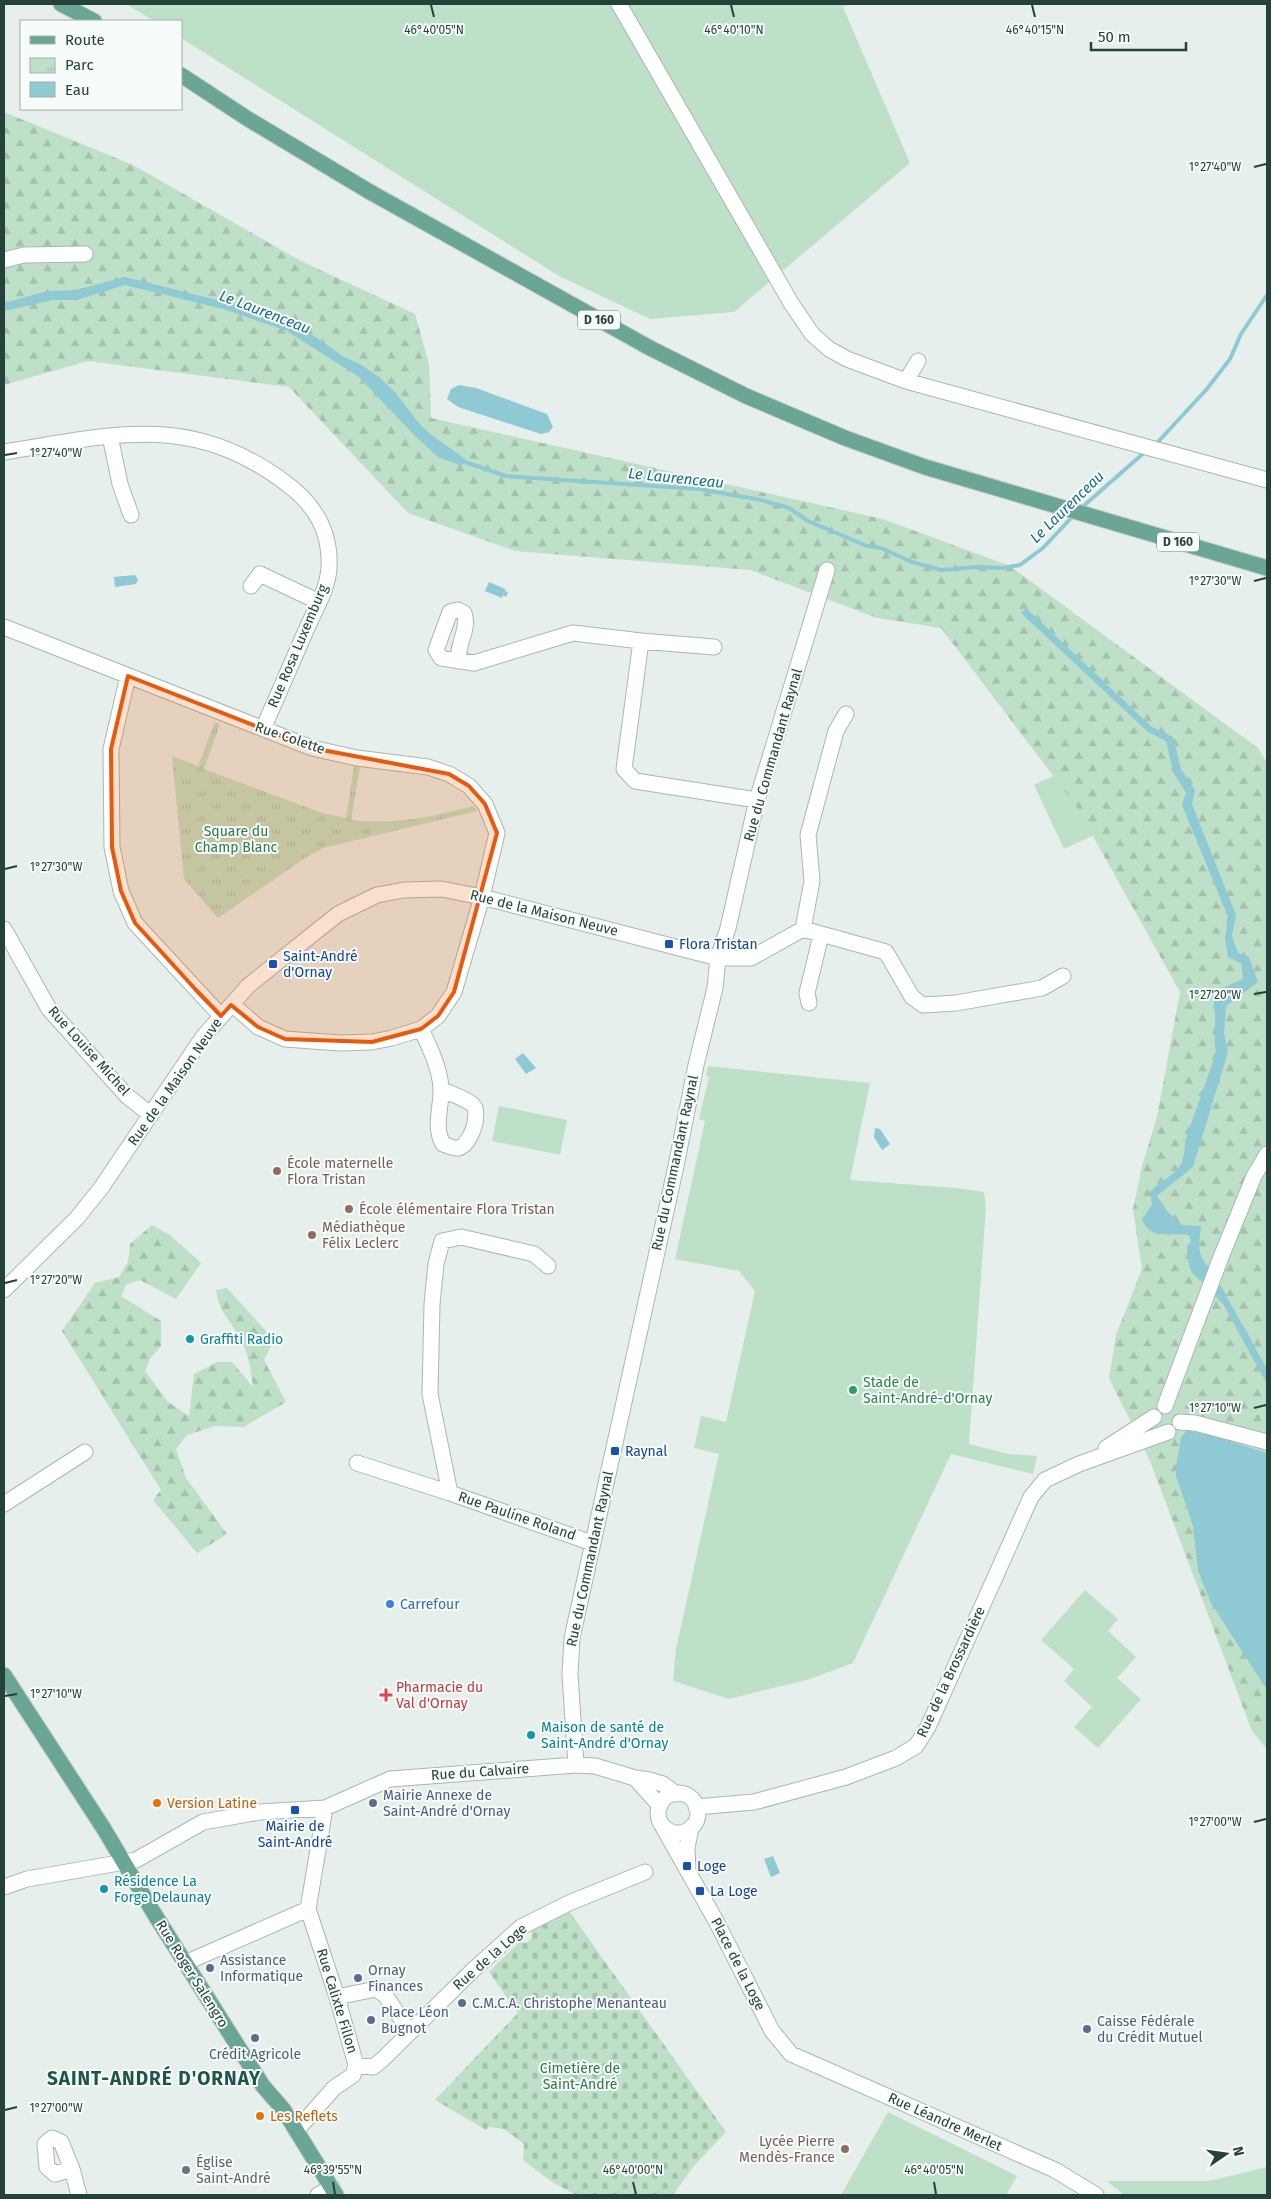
<svg xmlns="http://www.w3.org/2000/svg" width="1271" height="2199" viewBox="0 0 1271 2199" font-family="'Fira Sans',sans-serif">
  <defs>
    <pattern id="forest-firs" width="22" height="20" patternUnits="userSpaceOnUse" patternTransform="scale(1.25)"><rect width="22" height="20" fill="#bfe0c8"/><path d="M5 1l3.5 6h-7zM16 11l3.5 6h-7z" fill="#a4c1ad"/></pattern>
    <pattern id="cemetery-stones" width="16" height="16" patternUnits="userSpaceOnUse" patternTransform="scale(1.25)"><rect width="16" height="16" fill="#bfe0c8"/><path d="M2 7V4a2 2 0 0 1 4 0v3zM10 15v-3a2 2 0 0 1 4 0v3z" fill="#a4c1ad"/></pattern>
    <pattern id="park-tufts" width="24" height="20" patternUnits="userSpaceOnUse" patternTransform="scale(1.25)"><rect width="24" height="20" fill="#bfe0c8"/><path d="M3 7l-1-3M5 7V3M7 7l1-3M15 17l-1-3M17 17v-4M19 17l1-3" fill="none" stroke="#a4c1ad"/></pattern>
  </defs>
  <rect width="100%" height="100%" fill="#e6efeb"/>
  <path fill="#bfe0c8" d="M126 4H850L843 7 910 163 734 312 650 319 559 276 181 38V21H154Z
    M1064 771 1094 835 1064 849 1034 785Z
    M708 1066 870 1083 850 1180 956 1188 984 1192 986 1207 969 1444 1008 1454 1037 1456 1033 1474 951 1454 853 1663 810 1679 729 1699 673 1681 676 1649 719 1454 694 1448 701 1416 726 1422 755 1291 739 1271 675 1259 705 1121 699 1119 709 1077 706 1076Z
    M499 1106 567 1120 560 1155 492 1141Z
    M1085 1590 1118 1619 1108 1631 1136 1657 1117 1678 1141 1699 1098 1748 1074 1727 1092 1707 1064 1681 1074 1669 1041 1640Z
    M888 2112 1017 2176 1006 2195H841Z
    M1267 2167V2195H1124L1107 2181H1209Z"/>
  <path fill="url(#forest-firs)" d="M4 112 133 165 301 261 415 314 429 364 431 418 883 519 1010 566 1258 748 1267 763V1749L1252 1731 1150 1461 1109 1378 1116 1335 1142 1269 1133 1209 1142 1166 1157 1117 1180 992 1076 806 941 628 877 618 750 570 515 551 408 513 289 387 88 361 4 385Z
    M152 1225 170 1235 201 1263 176 1299 140 1280 126 1285 121 1296 161 1321V1346L150 1359 145 1371 168 1402 189 1416 194 1374 217 1362H232L253 1387C251 1369 248 1351 238 1335 228 1317 219 1312 216 1290L227 1288 274 1340 264 1360 286 1402 244 1427 215 1426 187 1435 176 1449 186 1478 227 1534 197 1553 153 1500 161 1490 62 1331 95 1283 119 1277 128 1262 130 1244Z"/>
  <path fill="url(#cemetery-stones)" d="M569 1911 726 2132 693 2167 673 2195H576L552 2182 523 2160 524 2144 504 2129 489 2127 486 2130 435 2100 518 2013 489 1972 519 1942 526 1943 532 1938 531 1930Z"/>
  <path fill="url(#park-tufts)" d="M215 722 220 724 204 769 322 813 346 818 354 766 360 767 351 820C397 825 429 817 473 806L477 811 323 848 305 858 218 918 184 879 172 756 198 766Z"/>
  <path fill="#8ec9d4" d="M125 277 269 313 314 336 344 357 360 364 379 377 396 393 418 422 429 433 465 459 462 466 438 457 415 436 359 377 287 331 223 309 125 285 77 300H53L4 311V303L47 291 76 290Z
    M459 385 476 388 547 414 553 427 549 432 541 434 458 407 447 399 451 389Z
    M135 575 138 579 136 584 115 587 114 577Z
    M489 582 505 589V591L508 592 506 597 503 595 502 598 485 591Z
    M1026 608 1152 727 1173 737 1181 769 1195 790 1192 804 1236 915 1232 936 1238 953 1249 957 1258 982 1226 1006 1224 1033 1228 1052 1193 1167 1157 1196 1165 1209 1182 1225 1201 1226C1199 1244 1196 1256 1211 1269L1205 1283C1188 1274 1188 1264 1187 1246L1191 1242 1189 1235C1173 1232 1149 1241 1142 1219L1152 1205 1150 1192C1171 1171 1185 1175 1185 1141L1216 1053C1212 1029 1219 1017 1211 993L1243 979 1241 963 1228 957 1225 939 1228 917 1182 805 1186 793 1173 772 1166 741 1148 732 1021 613Z
    M523 1053 536 1068 526 1074 515 1059Z
    M875 1128 880 1129 890 1144 882 1150 874 1137Z
    M1217 1284 1221 1286 1267 1369V1384L1223 1304 1213 1294Z
    M1186 1431 1207 1434 1267 1453V1690L1211 1603 1198 1571 1193 1526 1176 1476V1466L1181 1437Z
    M773 1856 780 1873 771 1877 764 1859Z"/>
  <g fill="none" stroke-linecap="round" stroke-linejoin="round">
    <path stroke="#8ec9d4" stroke-width="4" d="M1156 444 1206 390 1230 359 1241 334 1267 295
      M459 460 506 476 699 489 761 500 789 508 808 521 867 546 881 548 912 562 941 570 977 567 1002 568 1020 565 1043 548 1073 516
      M1080 509 1146 451"/>
    <defs>
      <path id="minor" d="M619 4 791 303 812 334 829 349 847 359 906 381 1267 480
        M4 260 24 255 85 254
        M906 381 918 361
        M110 436 120 484 131 515
        M4 452C113 435 191 411 287 484 315 505 331 531 329 568 328 588 315 610 307 628 292 662 278 695 263 729
        M251 586 260 574 319 602
        M4 627 312 748 357 758 428 767 449 774 469 786 485 804 497 833 482 897 454 992 438 1016 421 1029 392 1038 372 1042 340 1043 285 1039 258 1027 232 1004
        M641 641 714 647
        M459 661C456 644 470 630 464 613L458 610 450 612 436 650 441 658 474 663 573 633 641 641 624 769 635 781 757 800
        M128 676 111 749 112 847 121 891 135 923 221 1016
        M4 929 49 1009 127 1096 151 1115
        M803 929 812 881 808 835 836 731 846 714
        M809 1003 807 993 821 935
        M421 1029C430 1048 439 1066 441 1087 442 1107 433 1126 443 1144 447 1145 454 1149 458 1148 471 1146 481 1113 473 1105 466 1098 450 1094 441 1089
        M548 1266 534 1254 461 1237 442 1241 436 1264 432 1304 430 1394 450 1493 592 1543
        M4 1290 77 1218 101 1188 203 1037 248 986 338 914 377 895 404 890 441 889 482 897 718 958H751L803 929 886 952 912 997 923 1005 956 1003 1042 988 1063 976
        M1165 1406 1221 1257 1254 1176 1267 1154
        M1180 1422 1195 1423 1267 1442
        M1106 1448 1154 1417
        M357 1463 450 1493
        M4 1504 85 1452
        M576 1765 570 1674 572 1638 676 1166 696 1065 715 988 718 958 728 928 757 800 827 570
        M635 1778 660 1806
        M658 1813a20 20 0 1 1 40 0a20 20 0 1 1-40 0Z
        M696 1807 754 1802 846 1777 896 1758 916 1746 928 1727 1031 1497 1045 1480 1079 1464 1168 1432
        M663 1827 716 1921 772 2031 791 2054 1055 2170 1096 2195
        M688 1869 687 1848 691 1827
        M4 1887 27 1879 136 1860 203 1822 260 1812 325 1808 390 1779 576 1765 595 1766 635 1778 649 1780 663 1784 676 1794
        M185 1963 308 1909
        M337 1997 376 1989 385 1995 410 2032
        M356 2065 373 2067 382 2060 473 1970 521 1927 569 1903 645 1872
        M296 2131 334 2088 353 2075 356 2065 337 1997 308 1909 325 1808
        M72 2169 55 2174 47 2167 45 2144 52 2138 61 2142 72 2169 79 2195
        M318 2195 332 2187"/>
      <path id="major" d="M61 4 94 21
        M181 75 248 119 370 192 650 348 746 396 845 438 925 467 1267 568
        M4 1675 104 1829 155 1915 263 2086 283 2109 336 2195"/>
    </defs>
    <use href="#minor" stroke="#a8b8b2" stroke-width="17"/>
    <use href="#major" stroke="#c2cac8" stroke-width="17"/>
    <use href="#minor" stroke="#fff" stroke-width="15"/>
    <use href="#major" stroke="#6aa596" stroke-width="15"/>
  </g>
  <path fill="#e8590c" fill-opacity="0.2" stroke="#e8590c" stroke-width="4" stroke-linejoin="round" d="M128 676 312 748 449 774 469 786 485 804 497 833 454 992 438 1016 421 1029 372 1042 285 1039 258 1027 231 1005 221 1016 196 990 135 923 121 891 112 847 111 749Z"/>
  <path fill="none" stroke="#24423a" stroke-width="2" d="M431 5 434 17M731 5 734 17M1032 5 1035 17M1254 167 1266 164M5 455 17 453M1254 581 1266 578M5 869 17 866M1254 994 1266 992M5 1283 17 1280M1254 1408 1266 1405M5 1696 17 1694M1254 1822 1266 1819M5 2110 17 2107M333 2182 335 2194M633 2182 636 2194M934 2182 936 2194"/>
  <g fill="#1a4fb4" stroke="#f7fbf9" stroke-width="2">
    <rect x="664" y="939" width="10" height="10" rx="2.5"/>
    <rect x="268" y="959" width="10" height="10" rx="2.5"/>
    <rect x="610" y="1446" width="10" height="10" rx="2.5"/>
    <rect x="290" y="1805" width="10" height="10" rx="2.5"/>
    <rect x="682" y="1861" width="10" height="10" rx="2.5"/>
    <rect x="695" y="1886" width="10" height="10" rx="2.5"/>
  </g>
  <g fill="#8d6e63" stroke="#f7fbf9" stroke-width="2">
    <circle cx="277" cy="1171" r="5"/>
    <circle cx="349" cy="1209" r="5"/>
    <circle cx="312" cy="1235" r="5"/>
    <circle cx="845" cy="2149" r="5"/>
  </g>
  <g fill="#0f9aa8" stroke="#f7fbf9" stroke-width="2">
    <circle cx="190" cy="1339" r="5"/>
    <circle cx="531" cy="1735" r="5"/>
    <circle cx="104" cy="1889" r="5"/>
  </g>
  <circle fill="#2e9e5b" stroke="#f7fbf9" stroke-width="2" cx="853" cy="1390" r="5"/>
  <circle fill="#3f7fe0" stroke="#f7fbf9" stroke-width="2" cx="390" cy="1604" r="5"/>
  <path fill="#e0444e" stroke="#f7fbf9" stroke-width="2" d="M383.5 1687.5h5v5h5v5h-5v5h-5v-5h-5v-5h5z"/>
  <g fill="#e8710a" stroke="#f7fbf9" stroke-width="2">
    <circle cx="157" cy="1803" r="5"/>
    <circle cx="260" cy="2116" r="5"/>
  </g>
  <g fill="#5c6f8a" stroke="#f7fbf9" stroke-width="2">
    <circle cx="373" cy="1803" r="5"/>
    <circle cx="210" cy="1968" r="5"/>
    <circle cx="358" cy="1978" r="5"/>
    <circle cx="462" cy="2003" r="5"/>
    <circle cx="371" cy="2020" r="5"/>
    <circle cx="1087" cy="2029" r="5"/>
    <circle cx="255" cy="2038" r="5"/>
  </g>
  <circle fill="#6b7280" stroke="#f7fbf9" stroke-width="2" cx="186" cy="2170" r="5"/>
  <g text-anchor="middle" dominant-baseline="central" stroke-width="4" stroke-linejoin="round" paint-order="stroke">
    <g fill="#f7fbf9" stroke="#637a73" stroke-width="1">
      <rect x="578" y="310.5" width="42" height="19" rx="4"/>
      <rect x="1157" y="532.5" width="42" height="19" rx="4"/>
    </g>
    <g font-size="12" font-weight="bold" fill="#24423a">
      <text x="599" y="320">D 160</text>
      <text x="1178" y="542">D 160</text>
    </g>
    <g font-size="14" fill="#24423a" stroke="#f7fbf9">
      <text transform="translate(298 646) rotate(-67)">Rue Rosa Luxemburg</text>
      <text transform="translate(290 738) rotate(19)">Rue Colette</text>
      <text transform="translate(773 755) rotate(-74)">Rue du Commandant Raynal</text>
      <text transform="translate(544 913) rotate(14)">Rue de la Maison Neuve</text>
      <text transform="translate(89 1051) rotate(48)">Rue Louise Michel</text>
      <text transform="translate(175 1082) rotate(-55)">Rue de la Maison Neuve</text>
      <text transform="translate(675 1163) rotate(-78)">Rue du Commandant Raynal</text>
      <text transform="translate(517 1516) rotate(19)">Rue Pauline Roland</text>
      <text transform="translate(590 1559) rotate(-78)">Rue du Commandant Raynal</text>
      <text transform="translate(951 1672) rotate(-65)">Rue de la Brossardière</text>
      <text transform="translate(480 1772) rotate(-4)">Rue du Calvaire</text>
      <text transform="translate(490 1957) rotate(-41)">Rue de la Loge</text>
      <text transform="translate(738 1964) rotate(63)">Place de la Loge</text>
      <text transform="translate(192 1974) rotate(58)">Rue Roger Salengro</text>
      <text transform="translate(337 2001) rotate(73)">Rue Calixte Fillon</text>
      <text transform="translate(945 2122) rotate(24)">Rue Léandre Merlet</text>
    </g>
    <g font-size="14" fill="#2d7a4b" stroke="#f7fbf9">
      <text x="236" y="831">Square du<tspan x="236" dy="16">Champ Blanc</tspan></text>
      <text x="580" y="2068">Cimetière de<tspan x="580" dy="16">Saint-André</tspan></text>
    </g>
    <g font-size="14" fill="#164399" stroke="#f7fbf9" text-anchor="start">
      <text x="679" y="944">Flora Tristan</text>
      <text x="283" y="956">Saint-André<tspan x="283" dy="16">d'Ornay</tspan></text>
      <text x="625" y="1451">Raynal</text>
      <text x="295" y="1826" text-anchor="middle">Mairie de<tspan x="295" dy="16">Saint-André</tspan></text>
      <text x="697" y="1866">Loge</text>
      <text x="710" y="1891">La Loge</text>
    </g>
    <g font-size="14" fill="#785e54" stroke="#f7fbf9" text-anchor="start">
      <text x="287" y="1163">École maternelle<tspan x="287" dy="16">Flora Tristan</tspan></text>
      <text x="359" y="1209">École élémentaire Flora Tristan</text>
      <text x="322" y="1227">Médiathèque<tspan x="322" dy="16">Félix Leclerc</tspan></text>
      <text x="835" y="2141" text-anchor="end">Lycée Pierre<tspan x="835" dy="16">Mendès-France</tspan></text>
    </g>
    <g font-size="14" fill="#0d838f" stroke="#f7fbf9" text-anchor="start">
      <text x="200" y="1339">Graffiti Radio</text>
      <text x="541" y="1727">Maison de santé de<tspan x="541" dy="16">Saint-André d'Ornay</tspan></text>
      <text x="114" y="1881">Résidence La<tspan x="114" dy="16">Forge Delaunay</tspan></text>
    </g>
    <g font-size="14" fill="#27864d" stroke="#f7fbf9" text-anchor="start">
      <text x="863" y="1382">Stade de<tspan x="863" dy="16">Saint-André-d'Ornay</tspan></text>
    </g>
    <g font-size="14" fill="#366cbe" stroke="#f7fbf9" text-anchor="start">
      <text x="400" y="1604">Carrefour</text>
    </g>
    <g font-size="14" fill="#be3a42" stroke="#f7fbf9" text-anchor="start">
      <text x="396" y="1687">Pharmacie du<tspan x="396" dy="16">Val d'Ornay</tspan></text>
    </g>
    <g font-size="14" fill="#4e5e75" stroke="#f7fbf9" text-anchor="start">
      <text x="383" y="1795">Mairie Annexe de<tspan x="383" dy="16">Saint-André d'Ornay</tspan></text>
      <text x="220" y="1960">Assistance<tspan x="220" dy="16">Informatique</tspan></text>
      <text x="368" y="1970">Ornay<tspan x="368" dy="16">Finances</tspan></text>
      <text x="472" y="2003">C.M.C.A. Christophe Menanteau</text>
      <text x="381" y="2012">Place Léon<tspan x="381" dy="16">Bugnot</tspan></text>
      <text x="1097" y="2021">Caisse Fédérale<tspan x="1097" dy="16">du Crédit Mutuel</tspan></text>
      <text x="255" y="2054" text-anchor="middle">Crédit Agricole</text>
    </g>
    <g font-size="14" fill="#c56008" stroke="#f7fbf9" text-anchor="start">
      <text x="167" y="1803">Version Latine</text>
      <text x="270" y="2116">Les Reflets</text>
    </g>
    <g font-size="14" fill="#5b616d" stroke="#f7fbf9" text-anchor="start">
      <text x="196" y="2162">Église<tspan x="196" dy="16">Saint-André</tspan></text>
    </g>
    <g font-size="15" font-style="italic" fill="#1c6f80" stroke="#f7fbf9">
      <text transform="translate(265 312) rotate(21)">Le Laurenceau</text>
      <text transform="translate(676 478) rotate(6)">Le Laurenceau</text>
      <text transform="translate(1067 507) rotate(-44)">Le Laurenceau</text>
    </g>
    <g font-size="19" font-weight="bold" letter-spacing="1" fill="#1f5548" stroke="#f7fbf9">
      <text x="154" y="2078">SAINT-ANDRÉ D'ORNAY</text>
    </g>
  </g>
  <g font-size="12" text-anchor="middle" fill="#24423a" stroke="#f7fbf9" stroke-width="4" stroke-linejoin="round" paint-order="stroke">
    <text x="434" y="34">46°40'05"N</text>
    <text x="734" y="34">46°40'10"N</text>
    <text x="1035" y="34">46°40'15"N</text>
    <text x="1215" y="171">1°27'40"W</text>
    <text x="56" y="457">1°27'40"W</text>
    <text x="1215" y="585">1°27'30"W</text>
    <text x="56" y="871">1°27'30"W</text>
    <text x="1215" y="999">1°27'20"W</text>
    <text x="56" y="1284">1°27'20"W</text>
    <text x="1215" y="1412">1°27'10"W</text>
    <text x="56" y="1698">1°27'10"W</text>
    <text x="1215" y="1826">1°27'00"W</text>
    <text x="56" y="2112">1°27'00"W</text>
    <text x="333" y="2174">46°39'55"N</text>
    <text x="633" y="2174">46°40'00"N</text>
    <text x="934" y="2174">46°40'05"N</text>
  </g>
  <rect width="1271" height="2199" fill="none" stroke="#24423a" stroke-width="10"/>
  <rect x="20" y="20" width="162" height="90" fill="#f7fbf9" stroke="#a3b1ad"/>
  <rect x="30" y="36" width="25" height="8" fill="#6aa596" stroke="#a3b1ad"/>
  <text x="65" y="45" font-size="15" fill="#24423a">Route</text>
  <rect x="30" y="58" width="25" height="15" fill="url(#park-tufts)" stroke="#a3b1ad"/>
  <text x="65" y="70" font-size="15" fill="#24423a">Parc</text>
  <rect x="30" y="82" width="25" height="15" fill="#8ec9d4" stroke="#a3b1ad"/>
  <text x="65" y="95" font-size="15" fill="#24423a">Eau</text>
  <g transform="translate(1226 2154) rotate(77)" stroke="#f7fbf9" stroke-width="4" paint-order="stroke">
  <path d="M0-4L9 19L0 12L-9 19Z" fill="#24423a"/>
  <text y="-8" font-size="14" font-weight="bold" text-anchor="middle" fill="#24423a">N</text>
  </g>
  <path d="M1091 42v8h95v-8" fill="none" stroke="#24423a" stroke-width="2.5"/>
  <text x="1098" y="42" font-size="15" fill="#24423a" stroke="#f7fbf9" stroke-width="4" paint-order="stroke">50 m</text>
</svg>
